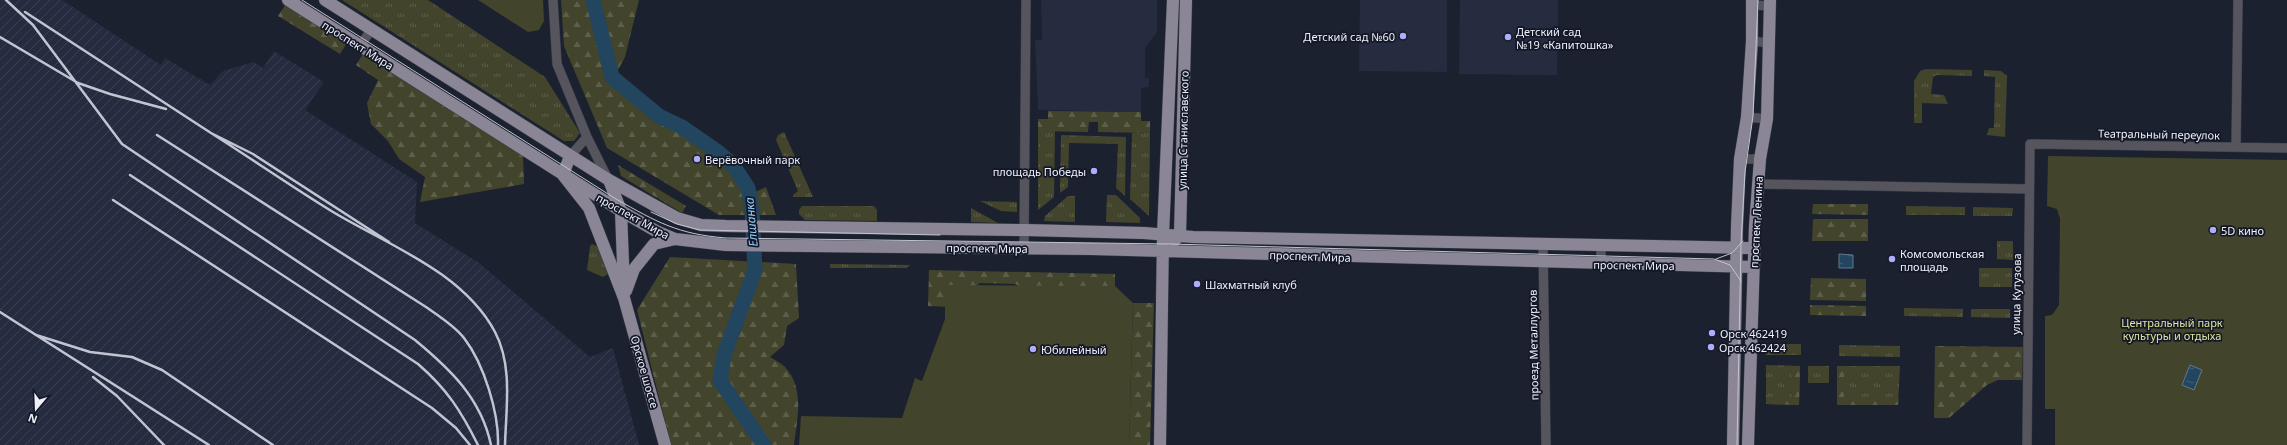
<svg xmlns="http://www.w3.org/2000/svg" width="2287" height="445" viewBox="0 0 2287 445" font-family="'Noto Sans',sans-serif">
  <defs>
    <pattern id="industrial-furrows" width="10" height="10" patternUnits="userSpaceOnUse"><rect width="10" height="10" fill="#252c40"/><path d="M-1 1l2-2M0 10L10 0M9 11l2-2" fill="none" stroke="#3a4153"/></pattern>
    <pattern id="grass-tufts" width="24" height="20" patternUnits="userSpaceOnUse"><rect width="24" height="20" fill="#42442b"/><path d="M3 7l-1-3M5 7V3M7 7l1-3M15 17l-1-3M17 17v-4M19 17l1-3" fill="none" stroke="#5e5f4b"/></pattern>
    <pattern id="forest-firs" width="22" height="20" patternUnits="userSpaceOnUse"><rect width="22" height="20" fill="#42442b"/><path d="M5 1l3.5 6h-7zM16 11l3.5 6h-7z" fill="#5e5f4b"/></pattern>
    <pattern id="water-ripples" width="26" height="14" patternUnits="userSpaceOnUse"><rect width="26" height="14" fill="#234660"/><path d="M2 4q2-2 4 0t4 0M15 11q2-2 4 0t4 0" fill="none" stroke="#436178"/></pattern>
  </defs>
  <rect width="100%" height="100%" fill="#1c2130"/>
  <path fill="#252c40" d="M1041 0H1157V32L1145 48V78H1149V87L1141 88V112L1038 110 1035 40H1042Z
    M1360 0H1447V72L1359 71Z
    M1460 0H1558L1557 75 1459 74Z"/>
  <path fill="url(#industrial-furrows)" d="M0 0H62L161 65 165 58 210 85 223 71 254 62 263 68 274 51 324 82 305 110 417 182 415 223 479 263 590 357 613 348 639 445H0Z"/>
  <path fill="url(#grass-tufts)" d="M342 0H428L545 77 580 133 574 141H564Z
    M1926 69 1972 70V76L1937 75 1933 77 1931 94 1944 95 1948 104 1922 103V123H1914V81L1920 71Z
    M1984 70 2001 71 2007 76 2005 137 1987 135 1989 128H1994L1995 77 1984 76Z
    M1038 131H1055L1054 197 1038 210Z
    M784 132 813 197H793V195L798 191 776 140 778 135Z
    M1132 133H1150L1149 216 1130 199Z
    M1061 135 1126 137 1125 196 1116 188 1118 144 1069 143 1068 187 1060 193Z
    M1107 195H1116L1140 218V223L1106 222Z
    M1068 196H1075V222L1044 221 1045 216Z
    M980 201 1017 202V212L1001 211Z
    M802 206H874L877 210V221L805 220 799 214V210Z
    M1906 206 1965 207V215H1906Z
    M1973 207 2013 208 2012 216H1973Z
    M971 208 998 223 971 222Z
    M1997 241H2013V260L1997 259Z
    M592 244 601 248 608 274 603 277 587 270 590 246Z
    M830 264 910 265 907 268H830Z
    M1979 268H2012V287H1979Z
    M1904 308 1963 309V317L1904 316Z
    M1971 309H2010V318L1971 317Z
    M1766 344H1801V355H1766Z
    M1839 345 1900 346V357L1839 356Z
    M1766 365 1800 366 1799 405 1766 404Z
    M1808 366H1829V383H1808Z
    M1837 366H1900L1898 405H1837Z"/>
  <path fill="url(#forest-firs)" d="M561 0H639L625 57 612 81 622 88 644 109 720 159 753 193 766 187 776 215H719L607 148 564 46Z
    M286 4 347 43 340 54 278 16Z
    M363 54 523 155 524 184 420 202 425 177 399 159 388 141 371 124 367 103 378 80 356 65Z
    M1048 111 1141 112V121H1150V133L1098 132V122H1089L1088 132 1038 131V119H1048Z
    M618 165 686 206 682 213 621 176Z
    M1813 204H1868V215L1812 214Z
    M1813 219H1868V241H1812Z
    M670 257 796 264 799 318 787 326 784 345 770 357C775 360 781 363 785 367 805 388 797 420 794 445H671L637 310Z
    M929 270 1115 274V286L1099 301H1050L1015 284 980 283 949 307 928 306Z
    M1811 278 1866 279V301L1810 300Z
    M1133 303H1154L1150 445H1129Z
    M1810 305 1866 306V316L1810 315Z
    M1935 346 2023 347 2022 380H1998L1987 385 1949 418H1934Z
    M1792 366H1800L1799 405 1766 404V398H1792Z
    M1837 366H1844V399H1899L1898 405H1837Z"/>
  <path fill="#42442b" d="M478 0H543L544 21 539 30 528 32Z
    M2048 156 2287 160V445H2055V409H2045V316L2052 315 2059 305 2060 219 2057 209 2047 206Z
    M945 285 1115 286 1133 303 1129 445H799L801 416 902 418 915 378 922 381 945 319Z"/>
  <path fill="url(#water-ripples)" stroke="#60798f" d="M1839 254 1853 255V268H1839Z
    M2190 365 2202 370 2194 390 2182 385Z"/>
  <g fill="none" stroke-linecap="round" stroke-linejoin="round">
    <path stroke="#234660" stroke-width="15" d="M593 0 612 77 659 116 682 127 718 152 733 165 748 188 752 210 755 270 724 355 720 381 764 445"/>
    <defs>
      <path id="minor" d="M553 0 557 64 587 137 608 179
        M1752 5 1770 6
        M1752 41 1769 43
        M360 46 371 30
        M1747 117 1767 119
        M2236 147 2238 0
        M570 156 587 137
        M1740 159H1760
        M1758 184 2029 189
        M1543 245 1546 445
        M1024 248 1026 0
        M1601 264V246
        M2027 445 2030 144 2287 148"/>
      <path id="major" d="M288 0 621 211 656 231 675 239 726 245 1092 249 1754 267
        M325 0 609 180 677 218 701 225 726 226 1025 230 1144 233 1193 237 1754 248
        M570 156 563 175 589 208 624 298 665 445
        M609 180 621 211 624 289
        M1174 241 1180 235 1186 0
        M626 291 634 269 654 244 675 239
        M1160 445 1163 235 1173 0
        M1733 445 1737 226 1740 159 1747 117 1752 41V0
        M1748 445 1755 226 1760 159 1767 119 1770 0"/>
    </defs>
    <use href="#minor" stroke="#393e4d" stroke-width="10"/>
    <use href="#major" stroke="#393e4d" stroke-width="13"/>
    <use href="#minor" stroke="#56545c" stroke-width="9"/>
    <use href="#major" stroke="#8b8696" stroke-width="12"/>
    <path stroke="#c2c5d1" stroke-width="1" d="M302 0 616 199C657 222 677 234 726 238L1170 244 1714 259 1730 265 1741 281
      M651 212 677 224 700 230 940 235
      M1716 259 1732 253 1743 241
      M1737 445 1741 243 1745 172 1753 116 1758 0"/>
    <path stroke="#c2c5d1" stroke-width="2.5" d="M6 0 33 25 122 144 415 340C450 369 481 398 491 445
      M25 12 211 133
      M0 37 78 83 110 94 166 109
      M157 135 426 307C439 316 455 326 464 338 484 364 499 413 498 445
      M130 175 418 364C447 389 461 411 478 445
      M113 200 432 408 456 428 470 445
      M389 242 253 154 211 133C252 159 292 187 333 212 388 245 463 272 495 332 513 366 506 408 505 445
      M0 312 209 445
      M36 335 90 352 132 357 162 370 273 445
      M93 377 117 396 164 445"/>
  </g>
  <g fill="#adaefb" stroke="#131726" stroke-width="1.5">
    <circle cx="1403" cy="36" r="4"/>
    <circle cx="1508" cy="37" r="4"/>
    <circle cx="697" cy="159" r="4"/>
    <circle cx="1094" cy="171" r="4"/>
    <circle cx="2213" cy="230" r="4"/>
    <circle cx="1892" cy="259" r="4"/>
    <circle cx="1197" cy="284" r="4"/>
    <circle cx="1712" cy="333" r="4"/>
    <circle cx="1711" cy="347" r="4"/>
    <circle cx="1033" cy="349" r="4"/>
  </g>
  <g text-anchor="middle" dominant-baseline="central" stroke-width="3.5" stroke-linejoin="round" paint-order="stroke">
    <g font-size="11" fill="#eef1fc" stroke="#131726" text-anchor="start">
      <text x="1516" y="31">Детский сад<tspan x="1516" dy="13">№19 «Капитошка»</tspan></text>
      <text x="1395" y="36" text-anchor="end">Детский сад №60</text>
      <text x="705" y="159">Верёвочный парк</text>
      <text x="1086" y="171" text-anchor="end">площадь Победы</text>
      <text x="2221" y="230">5D кино</text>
      <text x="1900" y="253">Комсомольская<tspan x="1900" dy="13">площадь</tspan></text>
      <text x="1205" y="284">Шахматный клуб</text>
      <text x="1720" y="333">Орск 462419</text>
      <text x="1719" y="347">Орск 462424</text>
      <text x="1041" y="349">Юбилейный</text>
    </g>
    <g font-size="11" fill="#eef1fc" stroke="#131726">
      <text transform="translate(358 45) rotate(32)">проспект Мира</text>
      <text transform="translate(1183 130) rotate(-89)">улица Станиславского</text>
      <text transform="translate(2159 134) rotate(1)">Театральный переулок</text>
      <text transform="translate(633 216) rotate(29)">проспект Мира</text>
      <text transform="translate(1756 222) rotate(-87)">проспект Ленина</text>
      <text transform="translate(987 248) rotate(1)">проспект Мира</text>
      <text transform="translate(1310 256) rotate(2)">проспект Мира</text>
      <text transform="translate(1634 265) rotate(1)">проспект Мира</text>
      <text transform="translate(2016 294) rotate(-89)">улица Кутузова</text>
      <text transform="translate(1533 345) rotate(-91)">проезд Металлургов</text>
      <text transform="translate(645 372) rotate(74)">Орское шоссе</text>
    </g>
    <g font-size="11" fill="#e0e49d" stroke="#131726">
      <text x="2172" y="322">Центральный парк<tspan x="2172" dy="13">культуры и отдыха</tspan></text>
    </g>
    <g font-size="12" font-style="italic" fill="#93cffe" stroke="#131726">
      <text transform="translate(751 222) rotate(-95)">Елшанка</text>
    </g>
  </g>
  <g transform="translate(36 409) rotate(199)" stroke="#131726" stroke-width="3" paint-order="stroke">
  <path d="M0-3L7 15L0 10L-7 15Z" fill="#eef1fc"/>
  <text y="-6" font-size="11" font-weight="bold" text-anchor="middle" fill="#eef1fc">N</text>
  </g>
</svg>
